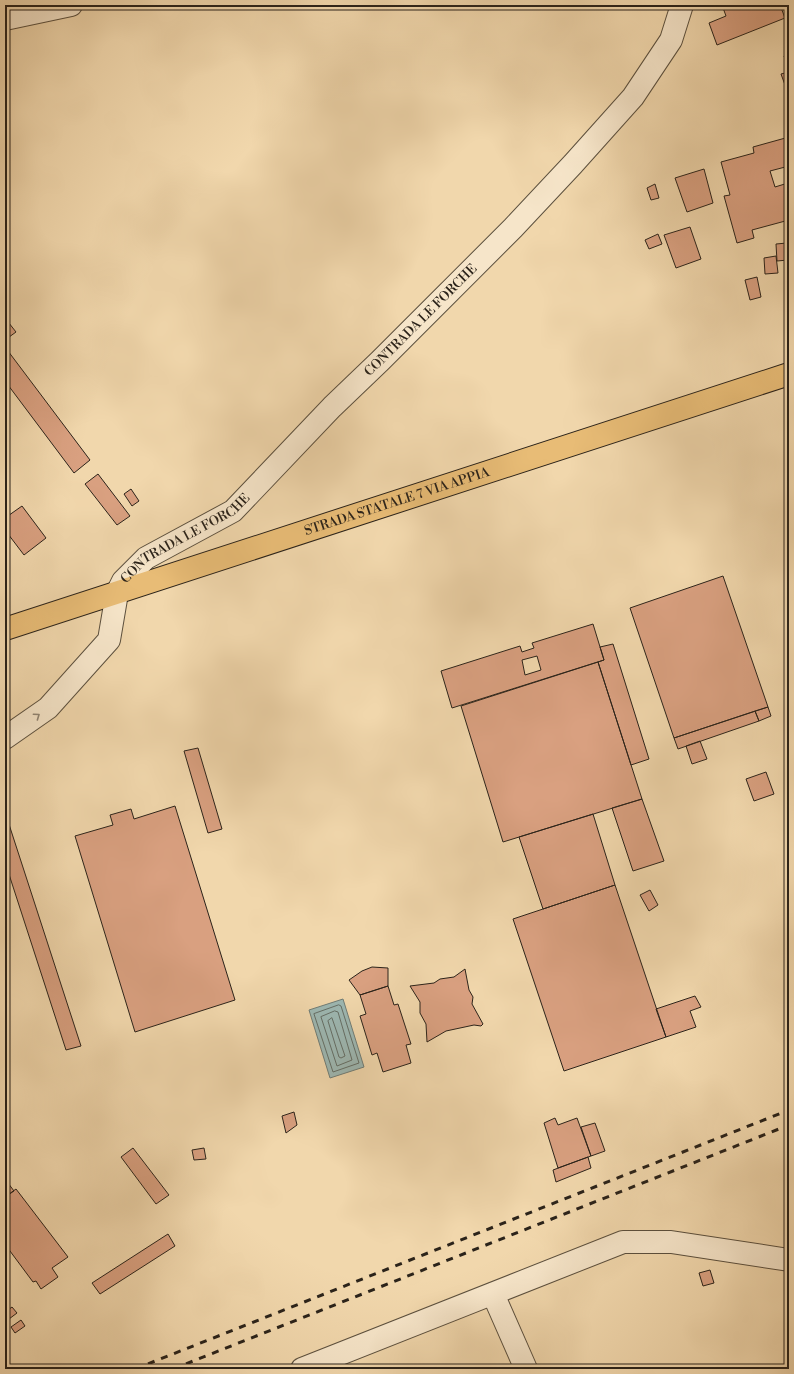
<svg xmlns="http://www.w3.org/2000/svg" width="794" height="1374" viewBox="0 0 794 1374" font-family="'Libre Bodoni',serif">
  <rect width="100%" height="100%" fill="#f1d7ac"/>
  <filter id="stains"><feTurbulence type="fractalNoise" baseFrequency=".005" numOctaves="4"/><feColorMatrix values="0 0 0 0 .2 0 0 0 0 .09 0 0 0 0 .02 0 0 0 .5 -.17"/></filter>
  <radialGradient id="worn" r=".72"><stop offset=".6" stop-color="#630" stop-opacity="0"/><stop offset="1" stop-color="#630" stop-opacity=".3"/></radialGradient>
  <path fill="#9db8b3" stroke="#6f7c76" d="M343 999 364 1067 330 1078 309 1010Z"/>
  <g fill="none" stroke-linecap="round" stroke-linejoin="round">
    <path stroke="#646e66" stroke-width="1" d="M339 1005 341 1006 359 1063 333 1072 314 1014Z
      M335 1011 338 1012 352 1060 337 1066 321 1017Z
      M332 1018 345 1056 341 1058 339 1057 328 1021Z"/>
  </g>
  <path fill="#d9a080" stroke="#2b231a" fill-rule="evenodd" d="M722 5H780L785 18 717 45 709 23 726 16Z
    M789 54V71L784 56Z
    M789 72V83L785 85 781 74Z
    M789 137V166L770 171 775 187 788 183 789 220 752 230 754 238 737 243 724 196 730 195 721 162 754 153 753 147Z
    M704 169 713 203 687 212 675 178Z
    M655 184 659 198 651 200 647 188Z
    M690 227 701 259 676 268 664 235Z
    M658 234 662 244 649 249 645 240Z
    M787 243 788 260 777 261 776 244Z
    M776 256 778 273 765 274 764 258Z
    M757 277 761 297 750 300 745 280Z
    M5 318 16 332 5 340Z
    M5 347 90 460 74 473 5 381Z
    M98 474 130 516 117 525 85 484Z
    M131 489 139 501 132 506 124 494Z
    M22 506 46 538 24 555 5 530V518Z
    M723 576 768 707 674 738 630 608Z
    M593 624 604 660 452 708 441 671 520 646 522 652 534 648 532 643ZM537 656 541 670 525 675 522 660Z
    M613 644 649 759 631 765 598 662 604 660 600 647Z
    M598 662 642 799 503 842 461 706Z
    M768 707 771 716 759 721 755 711Z
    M755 711 759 721 678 749 674 738Z
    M700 741 707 759 692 764 686 746Z
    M198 748 222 829 208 833 184 751Z
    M766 772 774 794 754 801 746 779Z
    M642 799 664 861 633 871 612 808Z
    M175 806 235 1000 135 1032 75 836 113 825 110 815 131 809 134 819Z
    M5 812 81 1046 66 1050 5 862Z
    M593 814 615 885 543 909 519 837Z
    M615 885 666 1037 564 1071 513 919Z
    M650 890 658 905 649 911 640 895Z
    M372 967 388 968V986L360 995 349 980 362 971Z
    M465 969 469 990 473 997 472 1004 483 1024 481 1026 474 1025 446 1031 427 1042 426 1024 420 1013V1002L410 986 434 983 440 979 454 977Z
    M388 986 394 1005 398 1004 411 1044 406 1045 411 1063 383 1072 377 1053 372 1055 360 1016 366 1014 360 995Z
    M695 996 701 1007 690 1011 696 1027 666 1037 656 1009Z
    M294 1112 297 1125 286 1133 282 1116Z
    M555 1118 558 1125 577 1118 591 1156 558 1168 544 1123Z
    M595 1123 605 1151 591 1156 581 1127Z
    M133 1148 169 1195 156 1204 121 1157Z
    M204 1148 206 1159 194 1160 192 1150Z
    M588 1157 591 1168 556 1182 553 1170Z
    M5 1179 14 1191 5 1197Z
    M16 1189 68 1257 52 1268 58 1277 41 1289 36 1281 33 1282 7 1247 5 1249V1197Z
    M168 1234 175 1246 100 1294 92 1283Z
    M710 1270 714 1283 703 1286 699 1273Z
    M12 1307 17 1313 5 1322V1312Z
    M21 1320 25 1326 15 1333 11 1327Z"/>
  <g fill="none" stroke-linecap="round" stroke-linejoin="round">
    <defs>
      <g id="minor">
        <path d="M5 19 71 5"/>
        <path id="s1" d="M5 738 48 708 109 640 117 593 123 581 146 558 233 511 332 407 380 361 513 228 573 164 633 97 671 40 682 5"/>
        <path d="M493 1294 526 1369"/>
        <path d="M302 1369 623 1242H671L789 1260"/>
      </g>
      <g id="primary">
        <path id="s2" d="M5 629 789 374"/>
      </g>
    </defs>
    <use href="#minor" stroke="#5c503e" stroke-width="24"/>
    <use href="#primary" stroke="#2b231a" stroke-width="24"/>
    <use href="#minor" stroke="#f6e5c9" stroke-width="22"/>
    <use href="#primary" stroke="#e8bc76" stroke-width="22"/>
    <path stroke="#2b231a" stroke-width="3" stroke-dasharray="7 7" stroke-linecap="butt" d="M135 1369 789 1110
      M173 1369 789 1125"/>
  </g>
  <defs><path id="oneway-chevron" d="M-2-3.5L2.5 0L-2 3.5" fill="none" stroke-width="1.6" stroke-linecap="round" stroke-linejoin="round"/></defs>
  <use stroke="#908472" href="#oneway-chevron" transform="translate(37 716) rotate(-35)"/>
  <g text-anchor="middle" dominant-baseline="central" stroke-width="3" stroke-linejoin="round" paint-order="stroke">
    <g font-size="13" fill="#2b231a" stroke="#f6e5c9">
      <text stroke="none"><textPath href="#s1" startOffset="604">CONTRADA LE FORCHE</textPath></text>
      <text stroke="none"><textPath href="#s2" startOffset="412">STRADA STATALE 7 VIA APPIA</textPath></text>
      <text stroke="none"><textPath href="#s1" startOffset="281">CONTRADA LE FORCHE</textPath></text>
    </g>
  </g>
  <rect width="794" height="1374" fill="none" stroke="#f1d7ac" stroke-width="20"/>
  <rect x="6" y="6" width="782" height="1362" fill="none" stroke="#2b231a" stroke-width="2"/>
  <rect x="10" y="10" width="774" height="1354" fill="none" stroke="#2b231a"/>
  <rect width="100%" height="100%" filter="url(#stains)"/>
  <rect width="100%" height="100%" fill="url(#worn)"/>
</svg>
